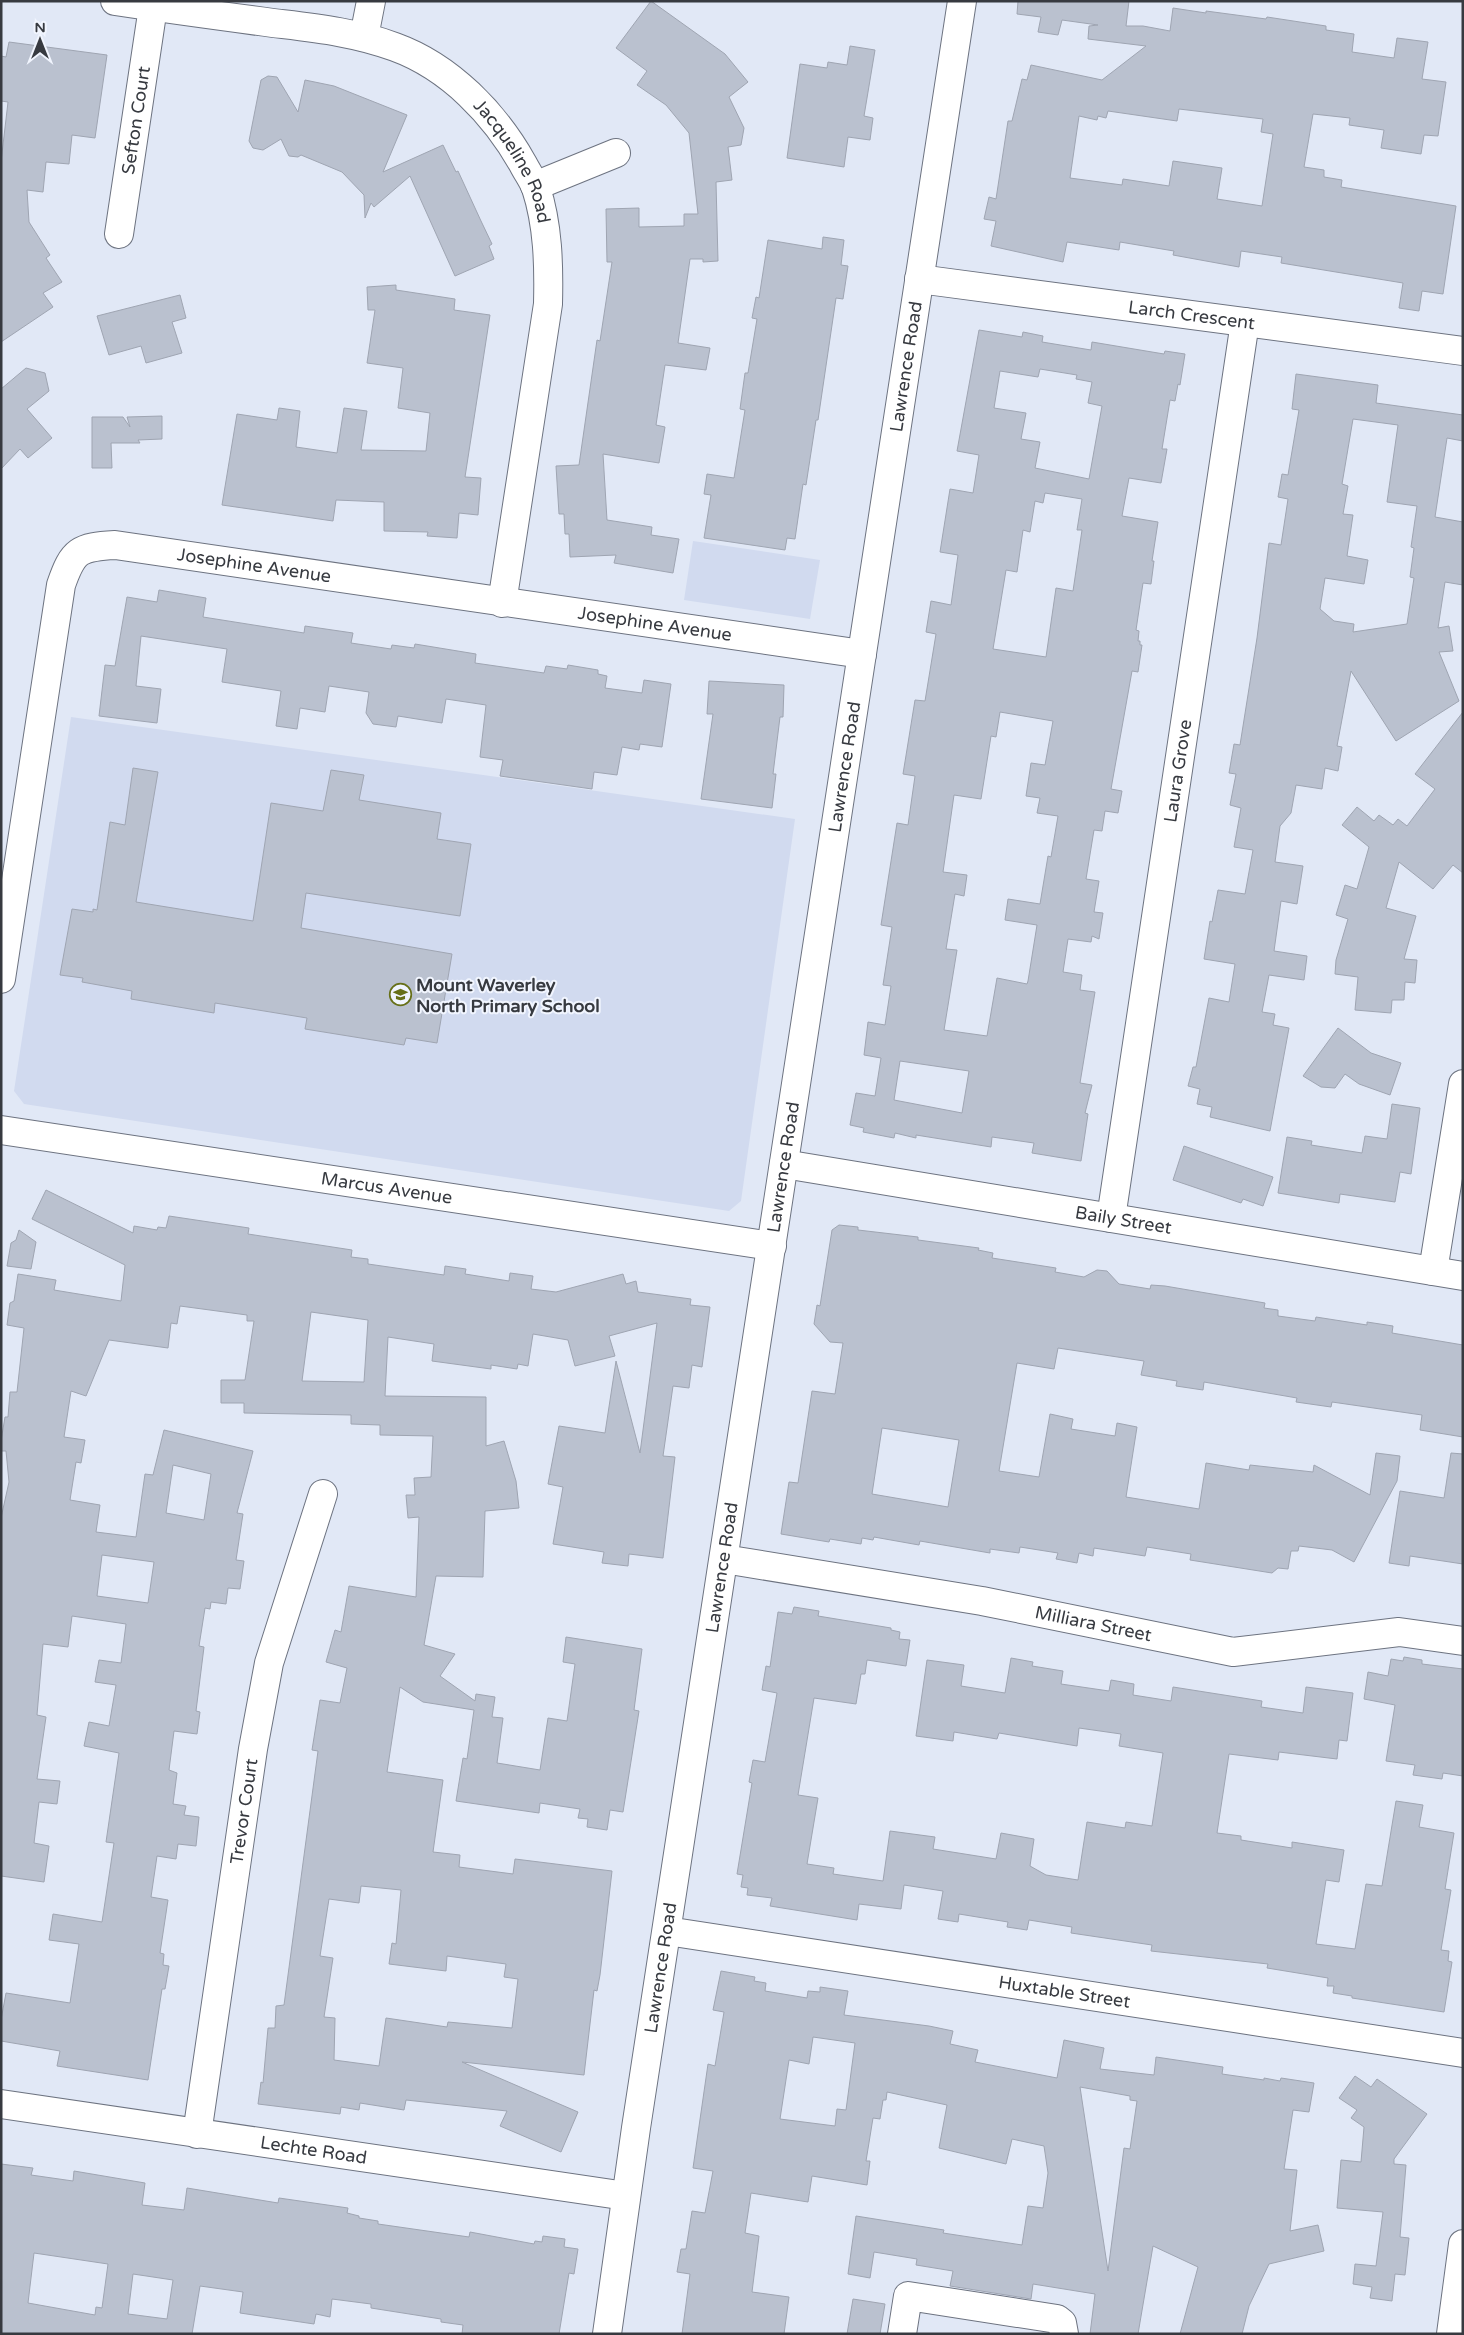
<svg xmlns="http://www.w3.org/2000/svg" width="1464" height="2335" viewBox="0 0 1464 2335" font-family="'Varela Round',sans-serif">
  <rect width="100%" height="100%" fill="#e1e8f6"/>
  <path fill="#d1daef" d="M693 541 820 560 810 619 684 600Z
    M71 717 795 819 741 1201 729 1211 24 1104 14 1091Z"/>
  <path fill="#bac1cf" stroke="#9fa5b2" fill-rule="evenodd" d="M651 1 725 54 748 82 729 97 744 128 741 145 728 147 732 180 716 182 718 261 703 262V259H690L678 343 710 348 706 370 665 365 656 425 665 427 659 463 603 454 607 520 652 527 651 535 679 539 673 573 614 563 616 555 570 557 569 534H565L564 514H559L556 466 579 465 597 340 600 341 612 262H607L606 209 639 208V227L684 226V214H698L689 133 666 105 637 85 647 71 616 48Z
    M1018 1H1129L1126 26H1143L1170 31 1173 8 1206 13V11L1266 19 1267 17 1326 26V30L1354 34 1352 52 1394 58 1397 38 1428 42 1422 79 1446 82 1438 136 1424 135 1421 154 1381 148 1384 130 1349 125 1350 118 1313 114 1304 167 1324 170V177L1342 180 1341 187 1456 206 1443 294 1422 291 1419 311 1399 308 1403 283 1281 263 1282 257 1241 251 1239 267 1173 255 1174 251 1120 242 1119 250 1067 242 1063 262 991 246 996 221 984 219 989 197 996 199 1008 121H1012L1022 79 1027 80 1031 65 1102 80 1146 46 1088 39 1089 26 1098 25 1062 20 1058 35 1038 32 1041 17 1017 14ZM1179 109 1263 119 1261 132 1273 134 1262 206 1217 199 1222 168 1173 161 1169 186 1123 179 1122 185 1070 178 1079 116 1097 120 1098 116 1106 118 1108 111 1177 121Z
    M9 42 107 55 95 138 72 135 69 164 46 162 43 192 27 190 29 222 50 255 46 258 62 282 43 293 53 307 1 342V162L8 102 1 101V56L6 57Z
    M850 46 875 50 864 116 873 118 870 140 848 137 844 167 787 158 800 64 827 68 828 62 847 65Z
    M268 76 277 77 298 112 305 80 334 86 407 115 383 172 443 145 456 172 458 171 481 221 492 244 489 246 494 259 455 276 410 176 374 207 371 203 365 218 364 195 342 172 301 155 298 157 289 156 281 139 263 150 253 148 249 141 261 80Z
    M823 237 844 240 841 265 848 266 843 299 836 298 818 420H816L806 485 803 484 795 539 787 538 785 550 704 538 711 495 704 494 707 474 734 478 745 410 740 409 745 373H748L757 319 752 318 756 297 759 298 768 240 822 249Z
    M396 285V290L455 299 454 310 490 315 465 477 481 478 478 515 459 513 457 538 427 536 428 532 384 531V502L336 500 333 521 222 505 237 414 277 420 279 408 300 411 296 447 337 453 344 408 367 411 361 450 426 451 430 413 398 408 403 368 367 363 375 310H368L367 287Z
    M180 295 186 318 172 322 182 353 146 363 141 346 109 355 97 316Z
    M979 330 1022 337 1023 332 1043 336 1042 342 1091 350 1092 342 1164 354 1165 351 1185 354 1180 385 1178 384 1175 401 1170 400 1162 449H1167L1161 483 1129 478 1122 516 1158 522 1152 561H1154L1151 584 1143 583 1136 630 1139 631 1138 641H1140V645H1142L1138 672 1132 671 1111 789 1122 791 1118 813 1105 811 1102 831 1094 830 1086 879 1099 881 1094 912 1103 913 1099 939 1092 936 1091 942 1068 939 1063 972 1082 975 1080 990 1095 992 1080 1083 1092 1085 1085 1113 1088 1114 1081 1161 1032 1153 1034 1143 992 1137 991 1147 916 1135V1138L895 1133 894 1138 863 1132 864 1128 850 1125 856 1093 875 1096 881 1058 864 1055 868 1022 885 1025 891 986 883 985 892 927 881 925 897 823 908 825 915 776 903 774 915 700 925 701 936 634 926 632 931 601 951 605 958 555 940 552 950 489 973 493 979 455 957 451ZM1040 369 1077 375 1076 379 1092 382 1088 403 1102 406 1089 479 1035 468 1040 442 1021 439 1026 413 994 408 1000 371 1038 377ZM1045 493 1082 499 1077 530H1082L1073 591 1056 588 1046 657 993 649 1006 570 1017 572 1023 530 1030 532 1035 501 1043 503ZM1000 712 1053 721 1045 765 1031 763 1026 796 1040 798 1037 813 1058 816 1051 857 1048 856 1040 904 1008 899 1005 920 1037 925 1028 981 1027 984 997 978 987 1036 944 1030 957 950 946 949 955 894 964 896 967 875 943 872 954 795 981 799 991 736 996 737ZM900 1061 969 1071 962 1113 894 1100Z
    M26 368 45 373 49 391 27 409 52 438 28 458 20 449 1 469V389Z
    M1296 374 1378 385 1376 403 1463 415V441L1447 438 1435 517 1463 522V585L1445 582 1438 628 1449 626 1453 651 1439 652 1459 701 1396 741 1351 671 1337 746 1342 747 1338 771 1325 768 1322 789 1296 785 1291 813 1280 826 1275 862 1303 866 1297 904 1281 901 1274 951 1307 956 1304 980 1269 975 1262 1012 1275 1014 1273 1025 1289 1028 1270 1131 1210 1117 1212 1107 1197 1104 1200 1089 1188 1086 1193 1067H1196L1209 998 1229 1002 1235 964 1204 959 1210 921 1212 922 1218 890 1245 894 1253 850 1234 847 1241 808 1230 805 1236 774 1229 773 1234 744 1240 745 1257 638 1269 543 1281 545 1288 499 1278 497 1282 474 1288 475 1299 410 1292 409ZM1353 419 1398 425 1387 502 1417 506 1411 547 1414 548 1410 577 1414 578 1407 624 1353 632 1354 624 1334 621 1320 609 1325 578 1364 584 1368 560 1347 556 1353 515 1343 514 1348 486 1342 484Z
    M162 416V439L138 440 140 443H111L112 468H92V417H123L130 427 127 417Z
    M159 590 206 598 203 617 304 633 305 626 353 633 351 643 391 649 392 645 414 648 415 644 476 654 475 663 544 673 546 666 567 669 568 665 598 670V674L607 676 605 688 642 693 644 680 671 684 662 747 640 744 639 750 622 747 617 775 594 772 592 789 500 776 503 760 480 757 486 705 446 699 442 723 398 716 396 727 373 724 366 713 369 692 329 686 325 712 300 708 297 729 276 726 281 691 222 682 227 649 141 636 136 686 161 689 157 723 99 716 105 665 115 666 127 597 157 602Z
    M709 681 784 685 783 717H780L773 774H776L772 808 701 799 713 714H707Z
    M1463 712V873L1453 865 1433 889 1399 862 1386 908 1416 916 1404 959 1417 960 1415 983 1405 982 1404 1000H1392L1391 1013 1355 1010 1358 977 1335 974 1336 960 1348 919 1336 915 1345 885 1357 889 1369 847 1342 825 1357 807 1374 821 1379 815 1393 825 1398 819 1407 826 1435 789 1415 774Z
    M133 768 158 772 136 902 253 921 271 803 323 811 331 770 364 775 359 800 441 813 437 839 471 844 460 916 306 893 301 928 452 954 437 1043 406 1038 404 1045 305 1029 307 1018 215 1003 214 1013 131 999 132 991 82 982 83 978 60 975 72 909 93 912V909L97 910 110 822 125 825Z
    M1338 1028 1371 1053 1401 1063 1390 1095 1359 1084 1345 1074 1335 1088 1321 1087 1303 1076Z
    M1392 1104 1420 1108 1411 1174 1400 1172 1395 1202 1340 1194 1339 1203 1278 1193 1287 1137 1312 1141 1311 1145 1362 1153 1365 1136 1387 1139Z
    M1184 1146 1273 1177 1263 1206 1243 1199 1241 1203 1173 1180Z
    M46 1190 133 1233 134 1226 157 1230 158 1227 166 1228 169 1216 249 1228 248 1234 352 1250 351 1257 368 1259V1264L444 1275 445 1266 466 1269 465 1274 509 1281 510 1273 533 1276 531 1289 556 1292 623 1274 626 1284 636 1281 638 1292 691 1299 690 1305 710 1307 702 1367 692 1365 689 1388 673 1386 663 1456 675 1457 663 1558 629 1554 628 1566 602 1563 604 1552 553 1544 563 1487 548 1484 559 1426 605 1433 616 1361 640 1453 657 1323 609 1336 615 1356 575 1366 568 1340 533 1334 528 1366 518 1364 517 1369 491 1365V1369L432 1361 434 1344 388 1337 385 1396 486 1397V1446L504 1441 516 1481 519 1508 485 1511 483 1577 436 1576 424 1645 455 1654 440 1676 475 1701 476 1694 495 1697 492 1717 503 1718 497 1763 540 1770 548 1718 567 1721 575 1664 563 1662 566 1637 642 1649 634 1710 639 1711 623 1812 610 1810 607 1830 587 1827 588 1819 578 1818 580 1809 540 1803 539 1813 456 1801 463 1758 467 1759 474 1710 423 1702 400 1687 387 1772 443 1780 433 1852 460 1855 459 1867 513 1874 515 1859 612 1871 600 1975 597 1991 594 1990 584 2075 462 2062 578 2112 561 2152 500 2126 507 2111 406 2100 404 2110 360 2103 359 2110 341 2107 340 2114 258 2104 261 2082 263 2083 268 2028H275L276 2006 284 2005 318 1751 312 1750 320 1700 340 1703 347 1668 326 1662 335 1630 341 1632 349 1586 416 1597 419 1517 408 1518 406 1495H415L414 1478 431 1477 433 1436 380 1435V1425L351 1424V1415L244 1413V1403H221V1380H245L254 1321H247V1315L180 1306 177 1324 171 1323 168 1348 109 1340 86 1396 71 1391 64 1437 85 1440 81 1463 76 1462 70 1500 100 1505 96 1532 136 1537 145 1474 153 1475 164 1430 253 1451 237 1513 243 1514 236 1560 244 1561 240 1589 228 1588 226 1604 211 1602 210 1609 205 1608 199 1646 204 1647 196 1711 200 1712 197 1734 174 1731 169 1770 177 1773 173 1804 186 1806 184 1815 199 1817 196 1846 178 1844 176 1859 157 1856 151 1897 168 1900 160 1953 164 1954 163 1965 169 1966 165 1989H162L148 2080 57 2066 60 2051 1 2041V2020L6 1993 70 2003 79 1944 49 1940 53 1914 102 1922 114 1843 106 1842 119 1753 84 1746 89 1722 109 1726 116 1685 95 1682 99 1660 121 1663 126 1624 72 1616 68 1647 43 1644 37 1715 46 1717 37 1779 60 1781 57 1804 39 1802 34 1843 49 1846 44 1882 1 1876V1518L9 1482 6 1451H1V1441L5 1417H8L10 1392H17L24 1328 7 1325 10 1303 14 1301 18 1274 56 1280 54 1290 121 1301 125 1265 32 1219ZM311 1312 368 1320 364 1382 302 1381ZM173 1465 211 1474 204 1520 166 1513ZM102 1555 154 1562 148 1603 97 1596ZM361 1886 401 1890 396 1944 392 1943 389 1964 446 1971 447 1956 506 1964 504 1977 518 1979 512 2028 448 2022 447 2027 386 2018 379 2066 334 2060 335 2018 324 2017 333 1958 320 1956 329 1899 359 1903Z
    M839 1225 858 1227V1230L918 1237V1240L979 1248 978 1250 993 1253 992 1258 1056 1268 1055 1272 1084 1277 1097 1270 1107 1271 1119 1284 1150 1289 1151 1285 1165 1286 1265 1303 1264 1308 1278 1310V1316L1315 1321 1316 1317 1367 1325V1322L1393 1326 1392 1333 1463 1345V1437L1420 1430 1422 1415 1332 1402 1331 1407 1296 1402 1297 1398 1204 1382 1203 1390 1176 1386 1177 1381 1141 1375 1144 1361 1058 1348 1054 1369 1017 1363 999 1471 1039 1477 1050 1414 1073 1419 1071 1429 1115 1436 1117 1423 1137 1427 1126 1497 1199 1509 1206 1463 1249 1470 1250 1465 1313 1472 1314 1465 1370 1495 1376 1453 1400 1456 1397 1481 1354 1562 1332 1550 1299 1546 1298 1551H1291L1288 1569 1278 1568 1272 1573 1190 1560 1191 1554 1147 1547 1145 1556 1094 1548 1093 1556 1079 1553 1077 1563 1056 1559 1058 1553 1020 1547 1019 1553 990 1549V1553L920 1541 919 1545 874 1537 873 1540 862 1538 861 1544 830 1539 829 1542 781 1534 789 1482 798 1483 812 1391 835 1394 843 1343 830 1342 814 1324 817 1305 820 1306 832 1230ZM882 1428 959 1440 948 1507 872 1494Z
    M19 1230 36 1242 31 1269 7 1266 11 1243 16 1240Z
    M1451 1453 1463 1454V1564L1410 1556 1409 1566 1389 1563 1400 1491 1444 1498Z
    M794 1607 819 1611 818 1616 891 1628V1630L900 1632 899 1639 910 1640 906 1666 867 1660 865 1674H861L856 1704 814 1698 798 1795 818 1798 807 1864 834 1868 833 1874 883 1881 890 1831 935 1837 933 1849 996 1859 1001 1833 1034 1839 1030 1866 1046 1875 1078 1880 1087 1822 1125 1828 1126 1822 1152 1826 1163 1753 1119 1746 1121 1734 1079 1728 1077 1746 999 1733 997 1739 954 1732 953 1741 916 1736 927 1660 964 1665 961 1686 1005 1693 1011 1658 1033 1662 1032 1666 1063 1671 1061 1684 1109 1691 1111 1680 1134 1684 1133 1695 1171 1701 1173 1687 1262 1701 1261 1707 1303 1713 1306 1687 1353 1693 1347 1741 1339 1740 1337 1759 1279 1752 1278 1760 1229 1754 1217 1833 1241 1836V1840L1292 1848V1842L1344 1850 1339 1882 1326 1880 1316 1944 1355 1949 1366 1884 1382 1886 1396 1801 1423 1805 1419 1827 1454 1833 1445 1889 1451 1890 1441 1950 1449 1951 1448 1961 1452 1962 1444 2012 1352 1998V1996L1333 1993 1334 1986H1327L1328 1978 1267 1968 1268 1964 1151 1951 1152 1945 1071 1933 1072 1927 1029 1920 1027 1930 1007 1927 1008 1922 959 1914 958 1922 938 1919 943 1891 904 1885 901 1909 859 1904 857 1920 770 1906 772 1898 747 1895 748 1888 741 1887 743 1875 737 1874 752 1783 749 1782 753 1760 765 1762 777 1693 762 1690 766 1666 770 1667 778 1612 792 1614Z
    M1404 1657 1422 1660V1664L1463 1669V1776L1443 1773 1442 1779 1413 1775 1415 1765 1386 1761 1395 1705 1364 1699 1368 1672 1388 1676 1391 1659 1403 1661Z
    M721 1971 755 1977 754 1981 766 1983 765 1991 807 1998 808 1991 820 1992V1987L848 1991 844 2015 929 2026 953 2031 950 2044 978 2050 975 2062 1057 2078 1064 2040 1104 2048 1100 2069 1154 2075 1156 2057 1223 2067 1222 2074 1264 2080V2078L1280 2081 1281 2078 1314 2083 1309 2112 1293 2110 1284 2169 1297 2170 1290 2231 1318 2225 1324 2251 1269 2264 1249 2306 1242 2334H1180L1198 2267 1153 2246 1138 2334H1090L1095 2294 1033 2284 1031 2299 950 2286 953 2271 916 2265 917 2259 874 2252 870 2278 848 2274 856 2216 944 2230 943 2233 1022 2245 1028 2206 1043 2208 1048 2173 1044 2146 1012 2139 1006 2164 939 2148 947 2105 887 2092 886 2100H883L880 2119 873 2118 866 2161H870L867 2185 812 2176 808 2202 751 2193 745 2233 759 2236 752 2292 789 2297 784 2334H682L690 2274 677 2272 681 2249H686L692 2211 705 2213 713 2171 693 2168 708 2064 715 2066 724 2012 713 2010ZM813 2037 855 2043 846 2110 837 2109 835 2126 780 2119 789 2060 809 2064ZM1080 2087 1130 2096V2100L1137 2101 1130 2149 1124 2148 1108 2271Z
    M1355 2076 1371 2087 1377 2079 1427 2114 1394 2159V2164L1406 2165 1400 2237 1409 2238 1405 2275 1395 2274 1392 2301 1370 2298 1372 2287 1353 2284 1355 2264 1376 2266 1383 2212 1337 2208 1341 2160 1361 2162 1364 2127 1351 2118 1357 2110 1339 2098Z
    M1 2164 33 2168 31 2175 73 2181 74 2171 145 2183 142 2205 184 2210 187 2188 278 2203 279 2198 348 2208 347 2213 359 2216V2218L378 2221V2224L469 2237 470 2232 534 2244 535 2241 542 2242 543 2236 565 2239 564 2247 578 2249 574 2274 569 2273 559 2334H462L463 2325 441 2322V2319L371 2308V2304L332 2299 330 2317 316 2314 314 2324 240 2313 243 2292 200 2286 192 2334H1ZM34 2253 108 2264 102 2308 96 2307 95 2315 28 2303ZM133 2274 173 2280 167 2319 128 2314Z
    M853 2299 885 2304 880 2334H847Z"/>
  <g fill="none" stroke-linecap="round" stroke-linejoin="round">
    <defs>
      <g id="minor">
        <path id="s1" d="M115 1C168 9 220 16 273 23 314 28 355 32 395 47 450 67 495 114 523 164 527 172 533 180 536 188 548 225 549 265 548 304L502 603"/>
        <path d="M364 37 371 1"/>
        <path d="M535 186 616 153"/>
        <path id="s2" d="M119 234 153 7"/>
        <path id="s3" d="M919 279 1463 351"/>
        <path id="s4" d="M1 979 61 585C73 550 79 547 115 545L862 654"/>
        <path id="s5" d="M1 1130 772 1246"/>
        <path id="s6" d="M784 1164 1463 1276"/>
        <path id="s7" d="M1111 1218 1245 322"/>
        <path d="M1433 1271 1463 1084"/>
        <path id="s8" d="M724 1559 982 1601 1233 1652 1399 1632 1463 1641"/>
        <path id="s9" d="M667 1931 1463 2053"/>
        <path id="s10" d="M1 2104 626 2196"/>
        <path id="s11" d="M197 2134 253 1749 269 1663 323 1494"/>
        <path id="s12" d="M607 2334 636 2128 962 1"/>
        <path d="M902 2334 908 2296 1057 2319 1062 2323 1064 2334"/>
        <path d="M1451 2334 1463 2244"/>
      </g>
    </defs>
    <use href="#minor" stroke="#6d7380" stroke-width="30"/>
    <use href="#minor" stroke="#fff" stroke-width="28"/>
  </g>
  <defs>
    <symbol id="school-ring" viewBox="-11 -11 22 22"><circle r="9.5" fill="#f1f5fe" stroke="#677018" stroke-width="1.5"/><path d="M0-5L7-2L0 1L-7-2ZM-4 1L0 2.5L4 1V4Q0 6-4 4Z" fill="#677018"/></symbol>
  </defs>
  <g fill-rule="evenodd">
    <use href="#school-ring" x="388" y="982" width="25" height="25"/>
  </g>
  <g text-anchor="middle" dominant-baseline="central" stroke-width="4" stroke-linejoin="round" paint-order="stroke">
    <g font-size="18" fill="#373a40" stroke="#f1f5fe">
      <text stroke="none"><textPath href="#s2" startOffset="115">Sefton Court</textPath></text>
      <text stroke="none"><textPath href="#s1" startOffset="454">Jacqueline Road</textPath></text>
      <text stroke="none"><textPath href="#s3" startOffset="275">Larch Crescent</textPath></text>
      <text stroke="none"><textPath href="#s12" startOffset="1990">Lawrence Road</textPath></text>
      <text stroke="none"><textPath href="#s4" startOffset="614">Josephine Avenue</textPath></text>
      <text stroke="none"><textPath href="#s4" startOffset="1019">Josephine Avenue</textPath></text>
      <text stroke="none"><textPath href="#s12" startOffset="1585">Lawrence Road</textPath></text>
      <text stroke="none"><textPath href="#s7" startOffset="452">Laura Grove</textPath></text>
      <text stroke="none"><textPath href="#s12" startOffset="1180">Lawrence Road</textPath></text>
      <text stroke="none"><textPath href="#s5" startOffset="390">Marcus Avenue</textPath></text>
      <text stroke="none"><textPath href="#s6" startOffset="344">Baily Street</textPath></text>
      <text stroke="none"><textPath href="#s12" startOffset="775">Lawrence Road</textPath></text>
      <text stroke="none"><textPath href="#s8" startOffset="375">Milliara Street</textPath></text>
      <text stroke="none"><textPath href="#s11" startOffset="326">Trevor Court</textPath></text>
      <text stroke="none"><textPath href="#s12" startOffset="370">Lawrence Road</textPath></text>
      <text stroke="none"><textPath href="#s9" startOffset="402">Huxtable Street</textPath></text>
      <text stroke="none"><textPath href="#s10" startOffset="316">Lechte Road</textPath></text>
    </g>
    <g font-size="18" font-weight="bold" fill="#373a40" stroke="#f1f5fe" text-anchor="start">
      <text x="416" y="985">Mount Waverley<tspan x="416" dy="21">North Primary School</tspan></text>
    </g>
  </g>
  <rect width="1464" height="2335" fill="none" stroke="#373a40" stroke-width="5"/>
  <g transform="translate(40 40)" stroke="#f1f5fe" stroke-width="4" paint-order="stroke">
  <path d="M0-4L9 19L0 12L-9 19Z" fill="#373a40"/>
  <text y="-8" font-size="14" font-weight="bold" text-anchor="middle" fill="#373a40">N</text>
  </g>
</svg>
